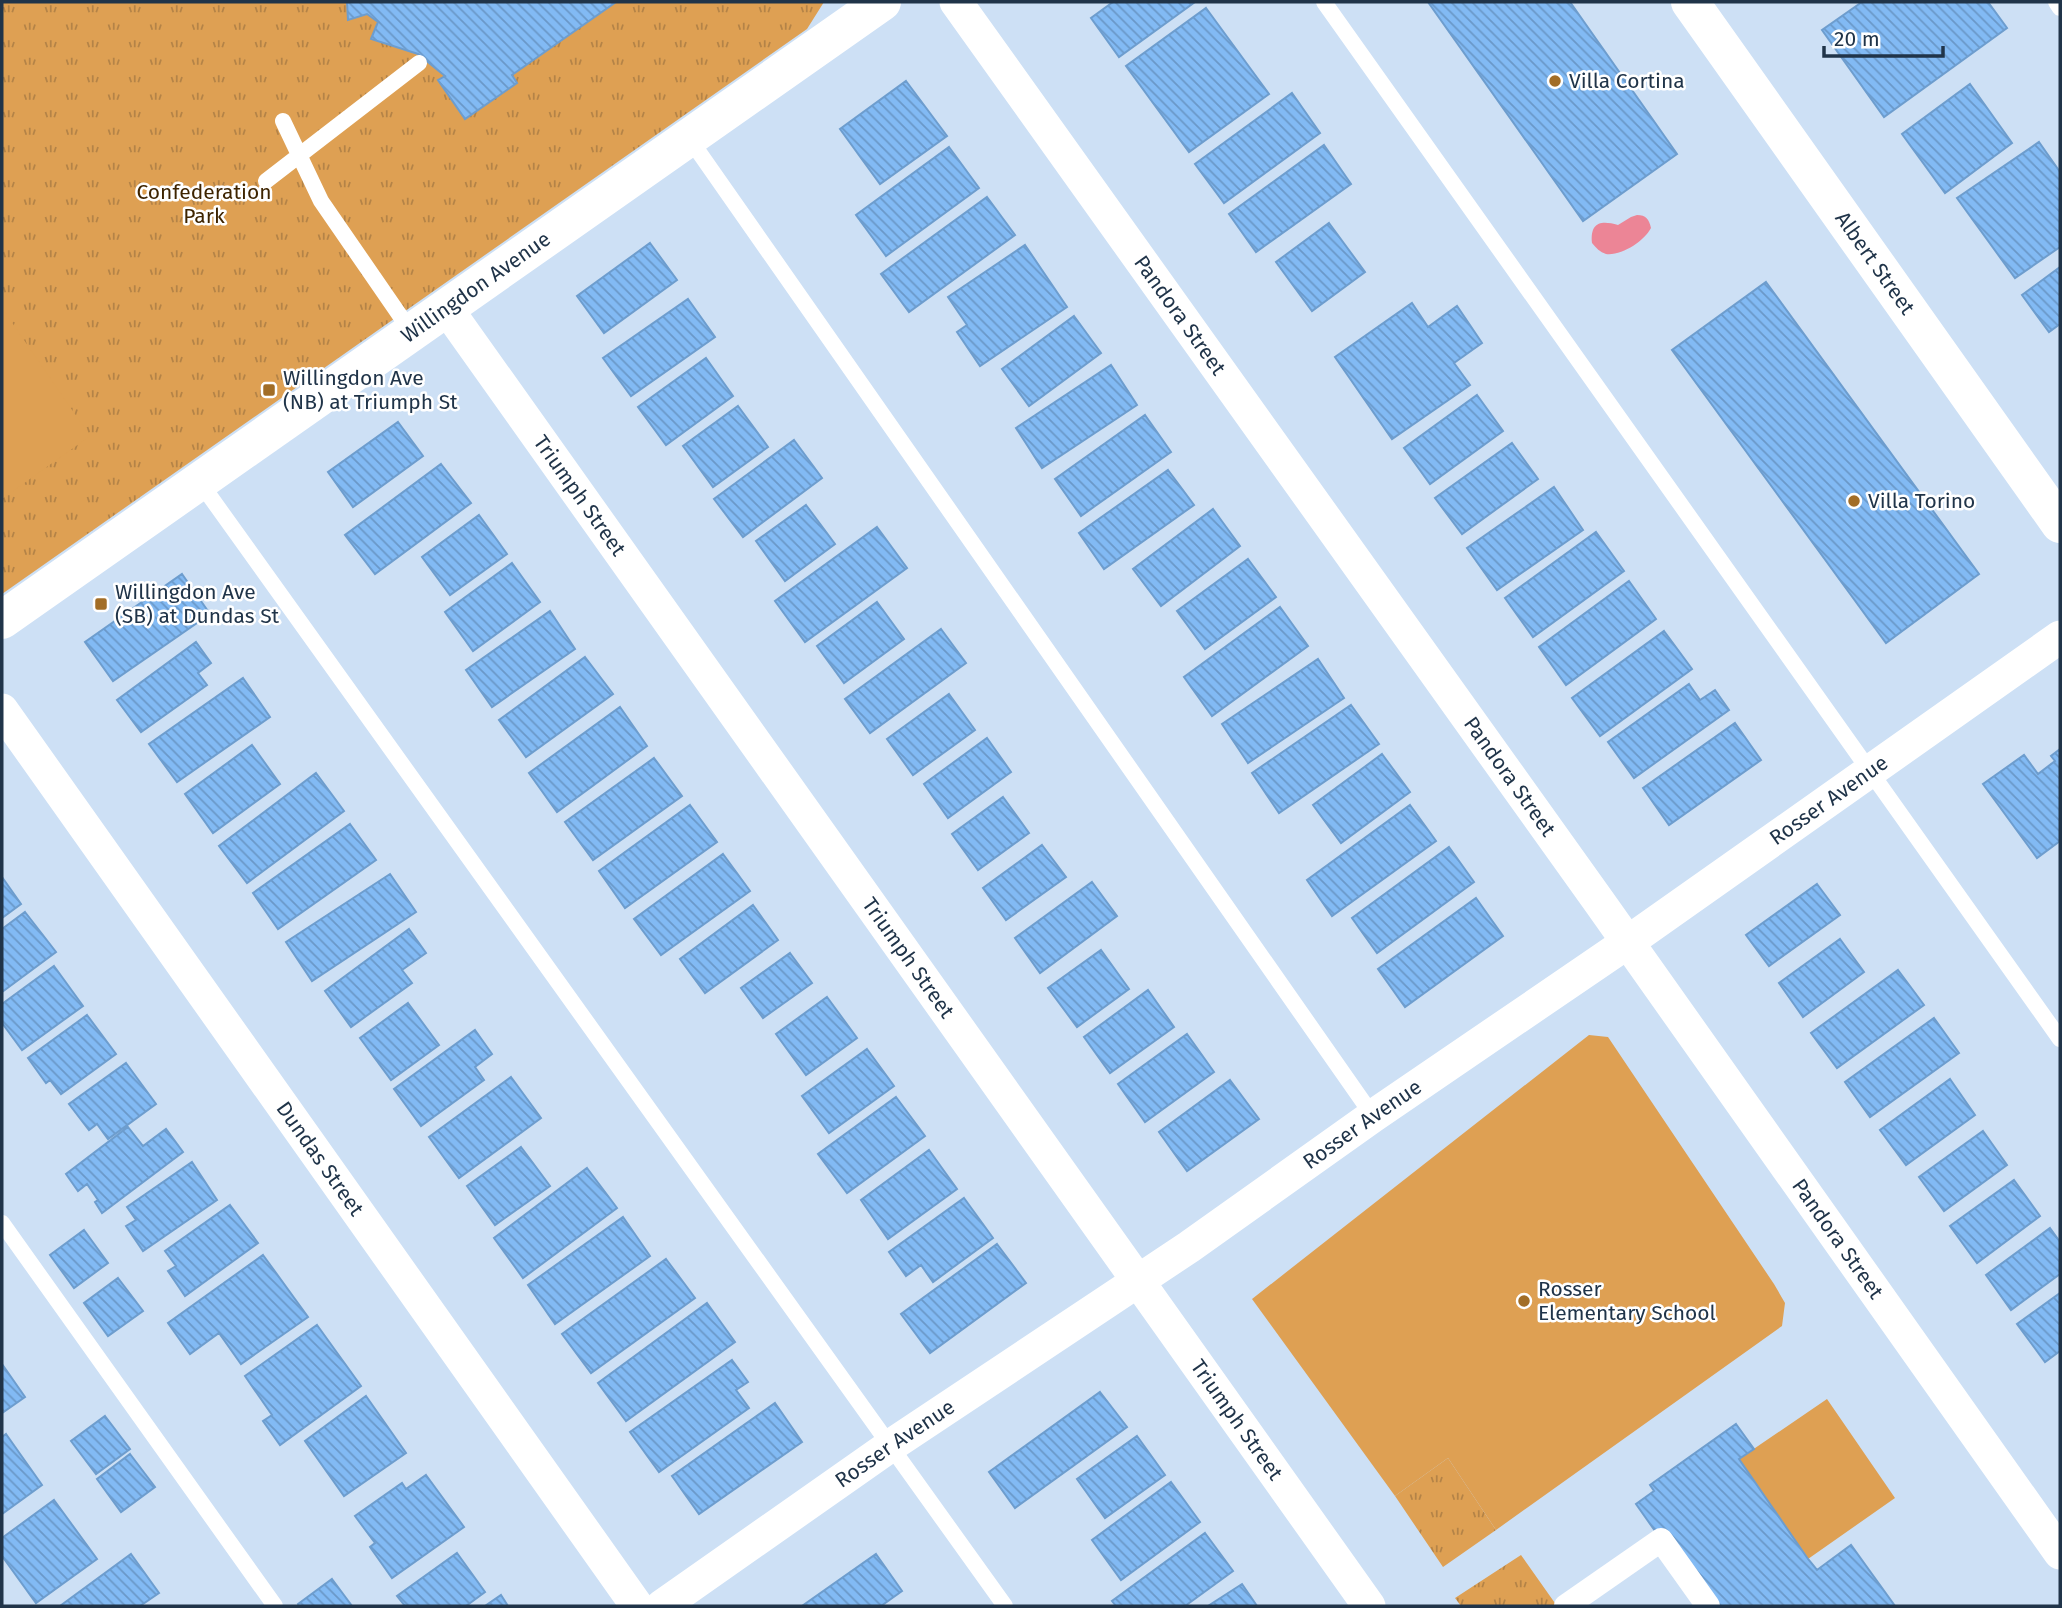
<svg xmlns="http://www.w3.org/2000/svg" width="2062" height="1608" viewBox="0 0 2062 1608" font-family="'Fira Sans',sans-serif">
  <defs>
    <pattern id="grass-tufts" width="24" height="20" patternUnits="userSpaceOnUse" patternTransform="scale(1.75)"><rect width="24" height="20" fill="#dea053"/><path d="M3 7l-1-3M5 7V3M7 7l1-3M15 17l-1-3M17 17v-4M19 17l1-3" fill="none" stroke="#b48347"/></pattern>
    <pattern id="building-back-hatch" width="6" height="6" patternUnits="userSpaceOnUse" patternTransform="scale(1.75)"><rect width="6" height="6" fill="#82baf4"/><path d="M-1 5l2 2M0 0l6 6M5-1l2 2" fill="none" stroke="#6a98c8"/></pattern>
  </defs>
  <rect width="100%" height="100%" fill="#cde0f5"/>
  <path fill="url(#grass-tufts)" d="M2 2H824L807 29 2 594Z
    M1448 1458 1496 1530 1443 1567 1395 1496Z
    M1521 1555 1557 1606H1461L1455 1598Z"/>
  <path fill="#dea053" d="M2 308 90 436 2 499Z
    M1589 1035 1608 1037 1774 1284 1785 1303 1782 1326 1496 1530 1448 1458 1395 1496 1252 1299Z
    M1827 1399 1895 1498 1808 1559 1739 1459Z"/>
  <path fill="#ec8596" d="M1637 215C1646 215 1649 219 1651 228 1644 241 1622 256 1606 254 1600 252 1596 248 1592 243 1590 222 1601 220 1618 225L1631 217Z"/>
  <path fill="url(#building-back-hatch)" stroke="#6d9dce" stroke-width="2" d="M347 2H616L512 75 517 83 465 119 438 80 445 76 418 54 371 39 378 22 367 14 348 20Z
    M1113 2H1195L1119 57 1091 18Z
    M1428 2H1570L1677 154 1583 221Z
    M1862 2H1988L2007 28 1884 117 1822 30Z
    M1206 8 1269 94 1189 152 1126 66Z
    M906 81 947 136 880 184 840 129Z
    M1970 84 2012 143 1945 193 1902 134Z
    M1292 93 1320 133 1224 203 1195 164Z
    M2039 142 2060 172V247L2015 278 1957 198Z
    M1324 145 1351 184 1256 252 1229 214Z
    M949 147 979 188 886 256 856 215Z
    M987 197 1015 235 909 312 881 274Z
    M1329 223 1365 272 1312 311 1276 262Z
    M650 243 677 280 604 333 577 296Z
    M1025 245 1067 307 980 366 957 332 967 325 948 297Z
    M2060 267V324L2049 332 2022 295Z
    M1766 282 1979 574 1886 643 1672 350Z
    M688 299 715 337 631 396 603 358Z
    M1412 303 1428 327 1457 306 1482 343 1454 363 1470 385 1392 439 1335 357Z
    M1074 316 1101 353 1029 406 1002 369Z
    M706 358 733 396 666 445 638 407Z
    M1111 365 1137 405 1042 468 1016 428Z
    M1477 395 1503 431 1430 484 1404 448Z
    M738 406 768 447 713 487 683 446Z
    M1145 415 1171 452 1081 516 1055 479Z
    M398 422 423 456 353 507 328 472Z
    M794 440 822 478 743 537 714 499Z
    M1512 443 1538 479 1462 534 1435 498Z
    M441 464 471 503 375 574 345 535Z
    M1168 470 1194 505 1104 569 1079 533Z
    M1554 487 1583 530 1497 590 1467 548Z
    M806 505 835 544 785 581 756 541Z
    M1213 509 1240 546 1161 606 1133 569Z
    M479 515 507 554 450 595 422 557Z
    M877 527 907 568 805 642 775 601Z
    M1596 532 1624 571 1533 637 1505 598Z
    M1248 559 1276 597 1205 649 1177 611Z
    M512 563 540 602 473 651 445 612Z
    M182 574 210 614 113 681 85 642Z
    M1629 581 1656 619 1566 685 1539 647Z
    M877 602 904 639 844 683 817 646Z
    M1280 607 1308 646 1212 716 1184 677Z
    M550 611 575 649 492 707 466 670Z
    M941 629 966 663 870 733 845 699Z
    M1664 631 1692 669 1600 736 1572 698Z
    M196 642 211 663 198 673 207 685 141 732 117 700Z
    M585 657 613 694 526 757 499 720Z
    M1318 659 1344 698 1248 763 1222 724Z
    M243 678 270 717 177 782 149 744Z
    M1689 684 1700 700 1715 690 1729 710 1634 778 1608 742Z
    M949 694 975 730 913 775 887 739Z
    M1351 705 1379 744 1279 813 1252 773Z
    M620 707 647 746 557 812 529 773Z
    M1735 723 1761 760 1669 825 1643 788Z
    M987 738 1011 772 948 818 924 784Z
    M252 745 280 784 213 833 185 794Z
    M2060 749V841L2037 858 1983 784 2024 755 2038 774 2055 761 2051 756Z
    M1382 754 1410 792 1341 843 1313 805Z
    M654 758 682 796 593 860 565 822Z
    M316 773 344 811 247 883 219 846Z
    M1003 797 1029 833 978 870 952 834Z
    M690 805 717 842 625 908 599 871Z
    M1410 805 1436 841 1332 916 1307 880Z
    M350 824 376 860 278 929 253 893Z
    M1042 845 1066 877 1006 920 983 888Z
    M1449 847 1474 882 1377 953 1352 918Z
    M723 854 750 891 661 955 634 919Z
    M390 874 416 912 312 981 286 942Z
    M2 877 21 904 2 918Z
    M1092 882 1117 916 1040 973 1015 938Z
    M1817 884 1840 915 1769 966 1746 935Z
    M1476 898 1503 936 1405 1007 1378 969Z
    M753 905 778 940 705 993 680 959Z
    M25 912 56 952 2 992V929Z
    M409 929 426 953 402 970 412 983 351 1027 325 991Z
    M1840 939 1864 972 1803 1017 1779 983Z
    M1101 950 1129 989 1077 1027 1048 988Z
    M790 953 812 983 763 1018 741 988Z
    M54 966 83 1006 22 1050 2 1023V1004Z
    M1898 970 1924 1005 1837 1068 1811 1033Z
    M1148 990 1174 1027 1110 1073 1084 1037Z
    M827 997 857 1038 806 1075 776 1034Z
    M408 1003 439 1045 391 1080 360 1038Z
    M87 1015 116 1054 61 1094 50 1080 46 1083 28 1058Z
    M1934 1018 1959 1053 1870 1117 1845 1082Z
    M475 1030 492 1054 475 1067 484 1080 421 1126 394 1089Z
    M1187 1034 1214 1072 1145 1122 1118 1084Z
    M867 1049 894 1086 829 1133 802 1096Z
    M126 1063 156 1104 108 1139 97 1124 89 1130 69 1104Z
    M511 1077 541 1118 459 1178 429 1137Z
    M1950 1079 1975 1115 1906 1165 1880 1130Z
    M1230 1080 1259 1119 1187 1171 1159 1132Z
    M896 1097 925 1136 847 1193 818 1154Z
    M128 1127 143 1146 166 1129 183 1152 102 1213 95 1202 98 1200 87 1184 78 1191 66 1174Z
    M1983 1131 2007 1165 1944 1211 1919 1177Z
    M521 1147 550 1186 495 1225 467 1186Z
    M929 1150 957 1189 888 1239 861 1200Z
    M192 1162 217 1200 143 1251 126 1226 136 1220 127 1207Z
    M587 1168 617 1208 523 1278 494 1238Z
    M2014 1180 2040 1216 1977 1263 1950 1226Z
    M964 1198 993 1238 933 1282 921 1265 906 1276 889 1252Z
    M230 1205 258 1243 185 1296 168 1271 176 1266 165 1251Z
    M623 1217 650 1256 555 1324 528 1285Z
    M2050 1228 2060 1242V1274L2011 1310 1986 1275Z
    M84 1230 108 1263 74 1288 50 1255Z
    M997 1244 1026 1283 930 1353 901 1314Z
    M263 1255 308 1317 241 1364 219 1333 190 1354 168 1323Z
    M666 1259 695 1298 591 1373 562 1334Z
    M118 1278 143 1311 108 1336 84 1303Z
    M2060 1293V1351L2045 1362 2017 1324Z
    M707 1303 735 1342 626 1421 598 1383Z
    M317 1325 361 1386 280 1445 263 1421 272 1415 245 1376Z
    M732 1360 748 1382 736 1390 749 1408 659 1472 630 1432Z
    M2 1364 25 1397 2 1413Z
    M1100 1392 1127 1427 1015 1508 989 1472Z
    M366 1396 406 1453 344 1496 305 1441Z
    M775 1403 802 1442 699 1514 672 1476Z
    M105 1416 130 1449 96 1474 71 1441Z
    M1736 1424 1754 1449 1739 1459 1808 1559 1817 1570 1851 1545 1895 1606H1708L1636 1504 1654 1491 1650 1485Z
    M6 1434 42 1485 2 1514V1437Z
    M1137 1436 1165 1475 1105 1518 1077 1479Z
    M130 1454 155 1487 121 1512 97 1479Z
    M426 1475 464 1527 392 1578 370 1547 375 1543 355 1516 402 1483 406 1489Z
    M1171 1482 1200 1522 1121 1580 1092 1540Z
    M54 1500 97 1559 36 1603 2 1556V1538Z
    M1205 1533 1233 1571 1185 1606H1116L1112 1601Z
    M457 1553 485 1592 466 1606H405L397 1596Z
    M131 1554 159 1593 140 1606H60Z
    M876 1554 902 1591 881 1606H802Z
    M332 1579 352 1606H299L298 1604Z
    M1242 1584 1257 1606H1208Z
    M501 1595 508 1606H485Z"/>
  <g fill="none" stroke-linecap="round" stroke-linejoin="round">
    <path stroke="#fff" stroke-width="16" d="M1324 2 2060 1039
      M2056 2 2060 8
      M283 121 321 201 412 333
      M689 138 1373 1116
      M266 181 419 63
      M199 481 1005 1606
      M2 1223 275 1606"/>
    <path stroke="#fff" stroke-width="24" d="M1566 1606 1661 1540 1708 1606"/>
    <g stroke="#fff" stroke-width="33">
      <path id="s1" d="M956 2 1600 903 2060 1553"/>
      <path id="s2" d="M447 309 1369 1606"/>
      <path id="s3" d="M2 710 637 1606"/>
      <path id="s4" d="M662 1606 890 1446 1189 1247 1373 1116 1628 942 2060 637"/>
    </g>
    <g stroke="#fff" stroke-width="38">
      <path id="s5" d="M1690 2 2060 524"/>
      <path id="s6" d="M2 620 882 2"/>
    </g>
  </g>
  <g fill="#a26d26" stroke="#fff" stroke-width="2.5">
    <circle cx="1555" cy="81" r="7"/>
    <rect x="262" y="383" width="14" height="14" rx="3.5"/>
    <circle cx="1854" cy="501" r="7"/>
    <rect x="94" y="597" width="14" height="14" rx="3.5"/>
    <circle cx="1524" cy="1301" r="7"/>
  </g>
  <g text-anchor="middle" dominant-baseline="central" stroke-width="5" stroke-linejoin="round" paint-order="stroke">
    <g font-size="21" fill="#203449" stroke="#fff" text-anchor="start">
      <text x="1569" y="81">Villa Cortina</text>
      <text x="283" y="378">Willingdon Ave<tspan x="283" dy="24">(NB) at Triumph St</tspan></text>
      <text x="1868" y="501">Villa Torino</text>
      <text x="115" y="592">Willingdon Ave<tspan x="115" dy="24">(SB) at Dundas St</tspan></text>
      <text x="1538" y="1289">Rosser<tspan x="1538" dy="24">Elementary School</tspan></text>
    </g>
    <g font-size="21" fill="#3e2400" stroke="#fff">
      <text x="204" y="192">Confederation<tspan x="204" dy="24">Park</tspan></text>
    </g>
    <g font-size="21" fill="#203449" stroke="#fff">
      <text stroke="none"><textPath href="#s5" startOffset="320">Albert Street</textPath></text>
      <text stroke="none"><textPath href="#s6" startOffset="579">Willingdon Avenue</textPath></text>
      <text stroke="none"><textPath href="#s1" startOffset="385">Pandora Street</textPath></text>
      <text stroke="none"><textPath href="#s2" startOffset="229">Triumph Street</textPath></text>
      <text stroke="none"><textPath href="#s1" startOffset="952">Pandora Street</textPath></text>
      <text stroke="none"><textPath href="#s4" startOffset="1418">Rosser Avenue</textPath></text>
      <text stroke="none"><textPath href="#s2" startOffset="796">Triumph Street</textPath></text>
      <text stroke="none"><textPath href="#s4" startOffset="850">Rosser Avenue</textPath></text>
      <text stroke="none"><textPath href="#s3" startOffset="550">Dundas Street</textPath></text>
      <text stroke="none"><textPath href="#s1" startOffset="1519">Pandora Street</textPath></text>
      <text stroke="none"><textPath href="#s2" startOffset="1363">Triumph Street</textPath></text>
      <text stroke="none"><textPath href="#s4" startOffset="284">Rosser Avenue</textPath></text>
    </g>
  </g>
  <rect width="2062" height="1608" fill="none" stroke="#203449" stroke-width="7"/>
  <path d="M1824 46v10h119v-10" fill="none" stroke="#203449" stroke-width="3.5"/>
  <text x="1834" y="46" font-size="21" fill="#203449" stroke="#ffffff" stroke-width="5" paint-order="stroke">20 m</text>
</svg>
